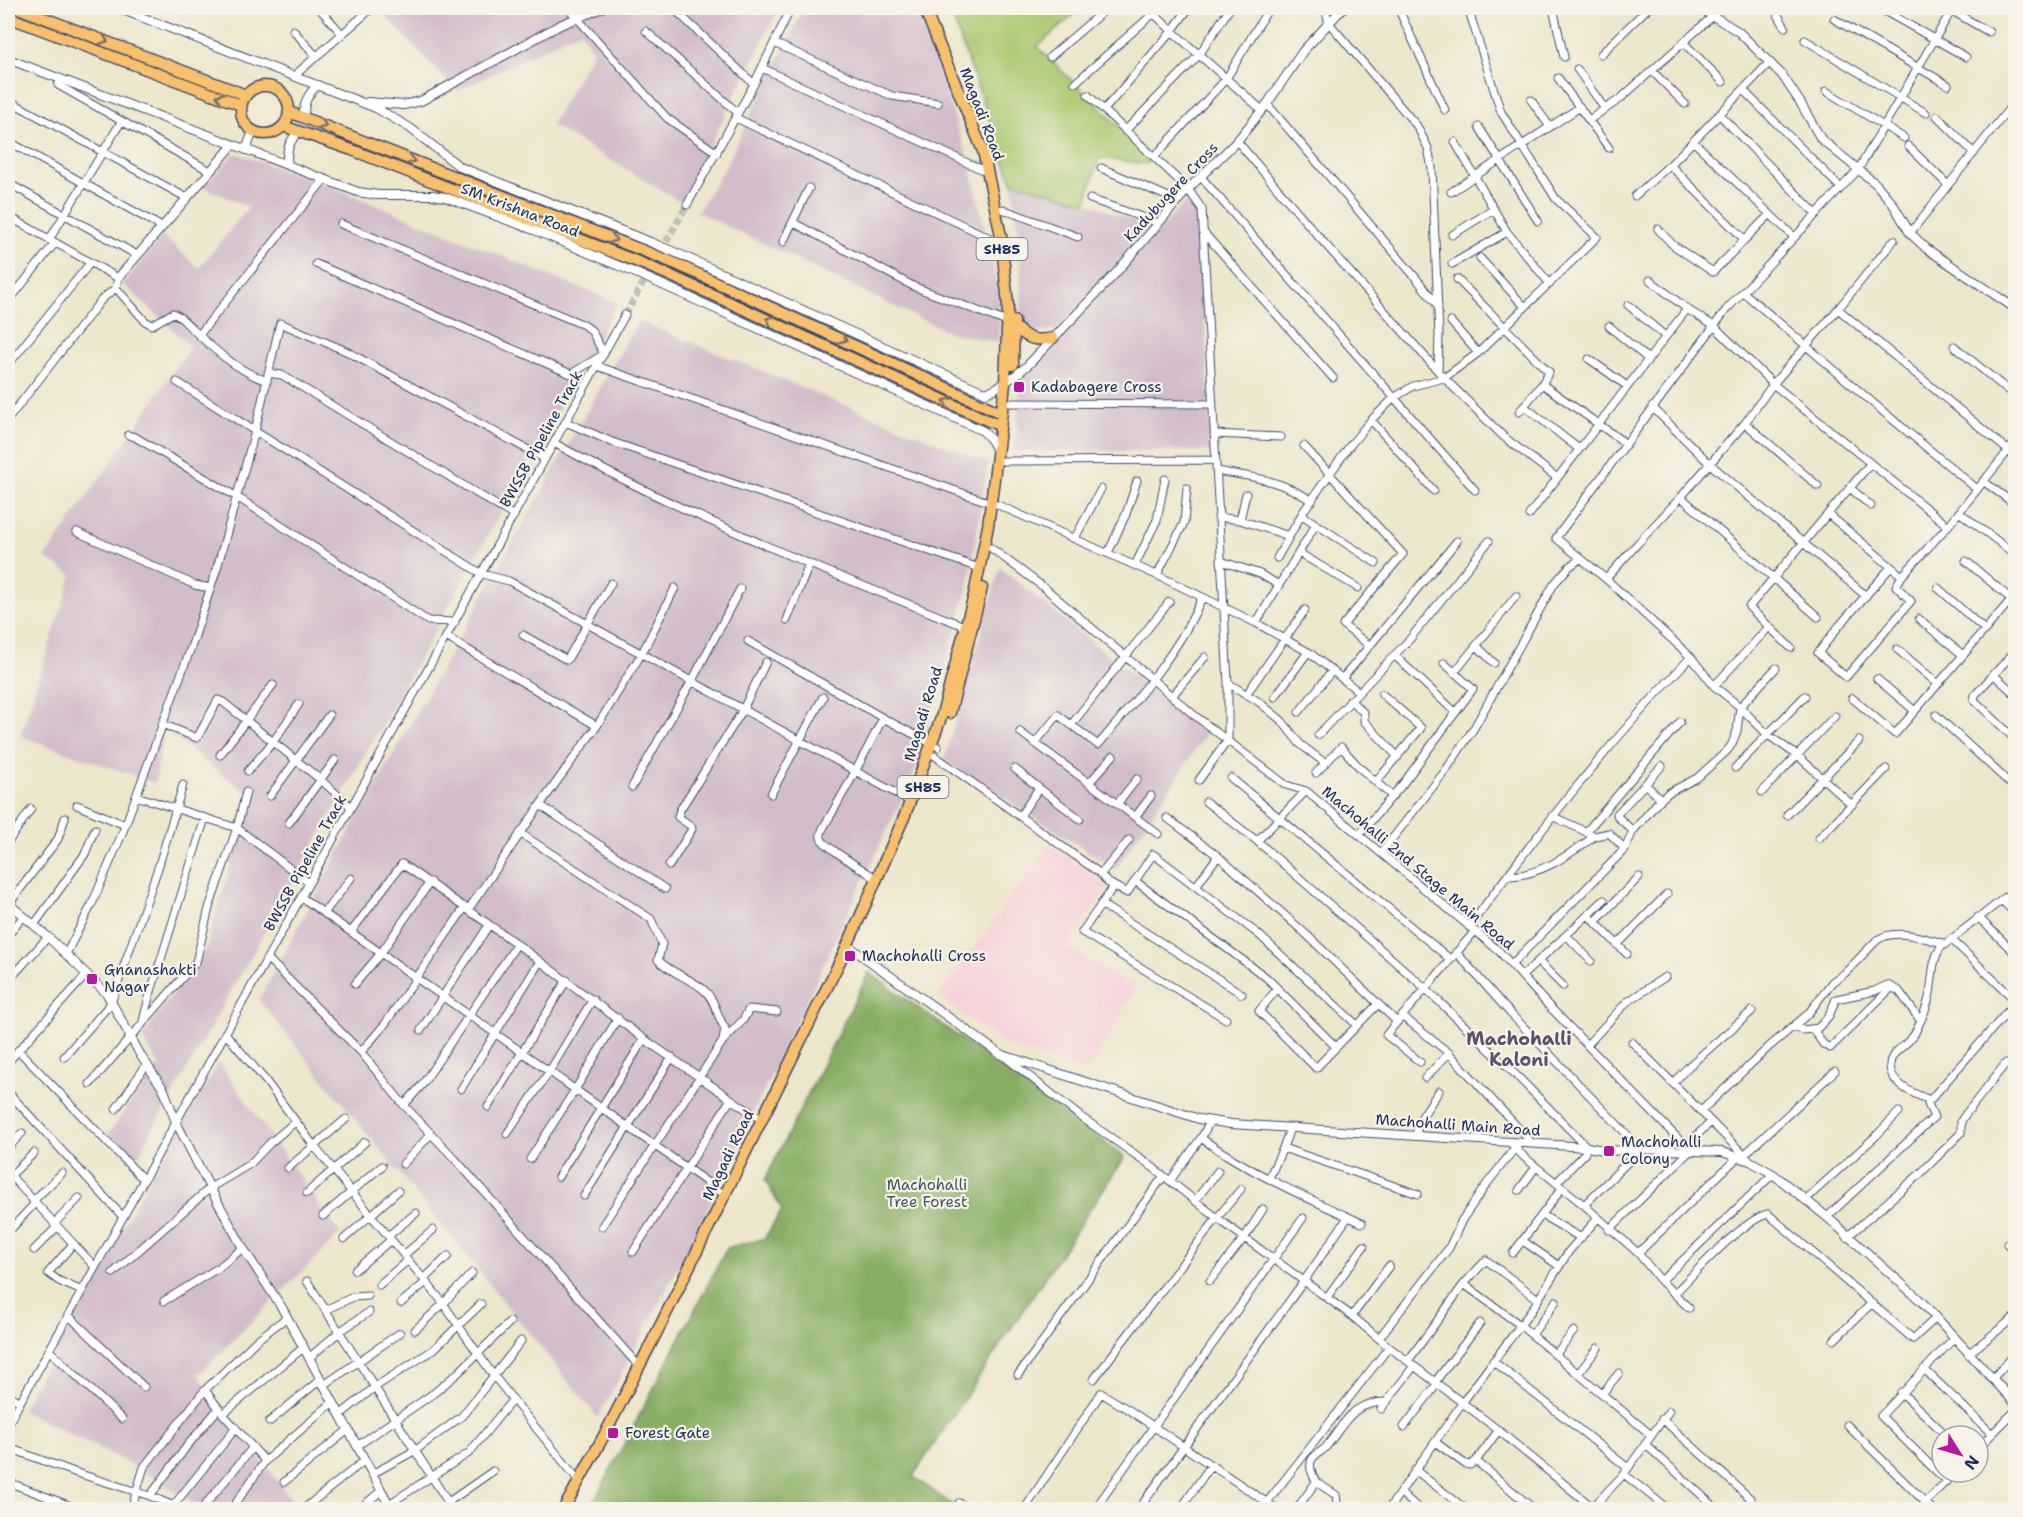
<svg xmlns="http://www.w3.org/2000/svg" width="2023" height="1517" viewBox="0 0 2023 1517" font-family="'Shantell Sans',sans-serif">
  <rect width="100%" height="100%" fill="#f7f3e8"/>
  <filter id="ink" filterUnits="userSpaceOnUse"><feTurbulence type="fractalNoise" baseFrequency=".0167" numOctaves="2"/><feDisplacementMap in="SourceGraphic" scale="12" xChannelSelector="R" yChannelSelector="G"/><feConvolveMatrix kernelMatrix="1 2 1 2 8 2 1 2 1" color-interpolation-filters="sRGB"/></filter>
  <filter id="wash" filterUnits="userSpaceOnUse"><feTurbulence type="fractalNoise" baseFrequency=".008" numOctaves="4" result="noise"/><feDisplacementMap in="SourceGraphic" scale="24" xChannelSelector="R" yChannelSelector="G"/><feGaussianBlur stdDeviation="1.35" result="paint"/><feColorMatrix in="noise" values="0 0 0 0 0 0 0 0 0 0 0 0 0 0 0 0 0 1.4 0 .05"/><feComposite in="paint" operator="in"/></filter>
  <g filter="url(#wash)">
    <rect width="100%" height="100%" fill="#ece6cb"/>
    <path fill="#f6cfd8" d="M1050 843 1108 887 1067 947 1136 988 1088 1072 1001 1043 938 996Z"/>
    <path fill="#d1bdca" d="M380 8H779L681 202 551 125 593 51 580 31 457 91 379 9Z
      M804 8H917L970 164 1000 295 999 342 950 333 697 212 725 167Z
      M235 153 330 186 617 303 413 670 135 1161 108 1134 159 1065 142 1037 206 948 251 796 164 730 155 783 20 736 72 575 45 558 191 346 123 284 162 235 199 268 249 207 203 187Z
      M1012 182 1086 202 1149 227 1058 329 1022 334 1020 242Z
      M1189 198 1199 216 1212 451H1015L1021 379Z
      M638 321 988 463 968 588 914 773 702 1222 598 1418 259 1000 355 822Z
      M1000 568 1206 734 1116 869 944 760Z
      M219 1063 340 1234 198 1375 298 1509H204L134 1466 21 1410 152 1175Z"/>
    <path fill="#aac970" stroke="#627c67" stroke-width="1.5" d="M949 8H1081L1037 47 1149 155 1147 164 1099 158 1086 202 1012 182Z"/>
    <path fill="#87ad62" stroke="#516e60" stroke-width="1.5" d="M869 972 1125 1157 913 1476 958 1509H587L597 1496 727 1248 765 1238 782 1210 765 1180Z"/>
  </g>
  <g filter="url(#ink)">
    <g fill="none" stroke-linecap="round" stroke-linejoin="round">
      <path stroke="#c2c1b5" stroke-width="7" stroke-dasharray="7 3.5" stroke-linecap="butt" d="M625 315 687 205"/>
      <defs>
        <path id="minor" d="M319 8 342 34
          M568 8 667 118 717 153
          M673 8 754 84
          M1148 8 1172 31 1189 8
          M1325 8 1329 23 1417 126 1428 148 1432 168 1439 335 1438 371
          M1398 8 1445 110
          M1553 8 1564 57
          M1774 8 1785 27
          M1879 8 1966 57
          M1947 8 1989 32
          M1834 19 1948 85
          M293 30 317 57
          M646 31 738 113
          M1805 40 1926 113
          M1683 42 1723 82
          M774 43 892 96 938 103
          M1601 54 1648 8
          M1050 57 1107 8
          M762 68 987 172
          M1577 69 1605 109
          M1652 71 1685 104
          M294 76 372 8
          M1558 78 1609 148
          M1075 83 1154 13
          M58 85 210 171
          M1743 90 1841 188
          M1826 91 1904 138
          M1088 95 1188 189 1202 209 1228 683V740L1199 780
          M8 100 187 198
          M1531 100 1550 127
          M1267 104 1416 278 1438 306
          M1104 110 1172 31 1262 110
          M1719 114 1816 214
          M1937 116 1974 153
          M736 118 1009 247
          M1589 120 1620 99 1713 16
          M1479 127 1538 221
          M1125 131 1199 55 1230 8
          M8 141 162 227
          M1237 141 1318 236 1444 378 1504 437 1556 477
          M1693 141 1794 237
          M1455 142 1507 232 1550 284
          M1908 146 1948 185
          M1155 156 1226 79 1269 8
          M1670 165 1744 239
          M1101 168 1178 201
          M1201 177 1475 490
          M8 183 137 255
          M1451 192 1580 107
          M1635 196 1673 162 1770 62
          M1090 199 1159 223
          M687 205 754 84 791 8
          M1002 209 1078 237
          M8 216 118 278 116 288 145 321 152 325 173 313 180 317C206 342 232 369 267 381
          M794 223 915 287 1007 322
          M1658 229 1673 245 1713 272 1770 214
          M1204 233 1333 378
          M1910 233 2016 100
          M1452 235 1494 209
          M49 240 121 122
          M783 242 809 188
          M1480 258 1525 307
          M316 264 571 374 604 354 591 330 584 325 341 224
          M1452 264 1507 232
          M1457 279 1549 372 1542 384 1519 412
          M1650 280 1687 309 1714 326 1773 384 1948 526
          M1743 292 1886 414 1977 489
          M8 302 55 243
          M1628 305 1665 336
          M1838 309 2016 457
          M1451 322 1478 353
          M1609 326 1648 359
          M199 335 324 180
          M1954 346 2016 397
          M1589 359 1627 386
          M8 365 90 263
          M597 366 991 503
          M268 373 282 375 514 516
          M177 382 482 574 509 581 910 801
          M1542 384 1625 443
          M1009 403 1213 404
          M1524 406 1579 449
          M1652 407 1710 464 1866 596
          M8 419 102 299 116 288
          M1371 420 1434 491
          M566 422 612 442 979 568
          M1745 423 1818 486
          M1214 434 1281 437
          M128 435 135 437 237 497 428 621 455 622
          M554 443C685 516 825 571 964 626
          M1304 446 1403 554 1343 625 1370 646
          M1003 461 1215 460
          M1216 471C1253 477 1279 479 1312 501
          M1983 481 2016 505
          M1850 488 1871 506
          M1681 497 1818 617
          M998 505 1163 578 1256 623 1310 653 1359 692
          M1959 512 2016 555
          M1828 514 1902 576 1948 526 2016 441
          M1302 515 1376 563
          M1529 515 1687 309
          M1218 517 1240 520 1289 536
          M1240 520 1246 494
          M77 532 195 585 210 588
          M1075 538 1101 489
          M991 548 1046 589 1194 715 1286 785 1306 791 1499 951 1547 1004 1690 1151 1609 1230
          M1108 553 1126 514 1137 481
          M1299 553 1358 588
          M1277 558 1303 512 1348 448 1371 420 1394 398 1413 386 1444 378 1478 353 1597 237 1556 199 1501 112 1468 8
          M1221 561 1260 574 1279 585
          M1966 561 2011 599
          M1135 565 1157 520 1165 479
          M1891 567 1839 626 1818 653 1846 677 1911 601 1896 586 1902 576
          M1157 575 1184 523 1187 488
          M1606 579 1638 543 1681 497 1745 423 1773 384 1838 309 1894 240
          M1938 588 1985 630
          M1919 619 1963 655
          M787 620 809 565
          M1256 623 1316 524
          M523 635 567 660 611 583
          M446 637 597 726 642 653 675 588
          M748 641 883 718
          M1477 646 1494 663
          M1791 648 1749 607 1870 464
          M1897 649 1938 684
          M2016 650 1975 695 1974 700 2016 740
          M1394 655 1455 712
          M1454 673 1516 596
          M1993 674 2016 695
          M1342 679 1457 541
          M1877 679 1915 711
          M1228 683 1259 702 1282 721 1300 744 1325 763
          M1714 686 1769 627
          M1250 689 1305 610
          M1172 696 1205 657
          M1275 697 1308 652
          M1852 698 1895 734 2016 594
          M1350 700 1364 713V721L1398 757
          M1299 712 1332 671
          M1936 715 2016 789
          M162 724 197 738 218 700 223 702 321 780 351 807
          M1071 725 1169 602
          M597 726 540 805 665 889
          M1020 732 1158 834
          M1318 735 1409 640 1489 541
          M1035 743 1058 715 1098 745C1135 701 1181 650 1202 597
          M220 755 273 685
          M935 756 1101 874 1107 882 1127 893 1153 854 1258 934 1357 1025
          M1735 768 1805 696
          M1015 769 1039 788
          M248 771 273 742 299 704
          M1316 773 1341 747 1360 768 1392 796
          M1231 778 1450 959
          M1376 782 1421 728 1382 694
          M1089 783 1113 756
          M1645 784 1661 799
          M632 787 692 681 740 589
          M1762 792 1835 716
          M771 794 823 697
          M136 796 237 828 309 883
          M270 796 329 715
          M1206 802 1257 841 1425 988 1519 1078 1587 1147
          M1117 804 1137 779
          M77 805 125 825
          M1852 805 1798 756 1768 735 1740 707 1714 686 1691 657 1606 579 1556 538 1726 310 1858 170 1953 8
          M1787 815 1859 741
          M1020 816 1039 788 1080 819
          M1552 816 1595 836 1609 833 1625 849
          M1135 817 1151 796
          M1167 818 1218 856 1307 935 1397 1022
          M289 823 335 760
          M1633 831 1618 817 1617 814 1662 766
          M1586 832 1680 722
          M520 833 651 919 662 944 658 960C671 973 690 978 704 990 716 1000 716 1016 725 1028L723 1041 743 1020 749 1009 777 1012
          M1359 835 1402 785 1473 689 1444 663
          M1819 838 1886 769
          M1257 841 1306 791
          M8 842 31 809
          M1381 853 1446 770 1474 728 1554 584 1569 567 1580 559
          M669 866 692 829 691 826 678 817 680 810 741 713 744 710 745 705 766 662
          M1101 874 1129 840
          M1507 876C1541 876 1568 855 1595 836
          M877 879C868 873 822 845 821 838 819 831 829 819 832 813 850 782 867 750 883 718L938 747
          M1135 881 1267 978 1336 1047
          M1114 886 1082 932 1226 1019
          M1196 886 1218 856
          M301 897 725 1195
          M2001 900 2016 914
          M9 904 58 839 65 818
          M1101 904 1242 994
          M468 910 540 805
          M324 913 351 878
          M1588 915 1627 954
          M1978 917 2016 954
          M1595 922 1639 877
          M34 925 85 854 95 829
          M1469 927C1538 833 1610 741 1691 657
          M351 932 402 864 517 944 644 1039 731 1099 633 1252
          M8 935 24 916
          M1566 935 1591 961
          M1951 939 2016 1001
          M1617 945 1667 894
          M1456 952 1510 1013 1641 1149 1584 1205
          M66 954 92 904 122 834 193 642 217 568 255 431 280 323 346 351 545 459
          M267 958 361 1052 402 1103 455 1159 639 1366
          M1538 961 1563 986
          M1511 965 1625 849 1633 831 1658 802 1668 793 1697 778 1727 751 1732 744 1737 731 1740 707 1776 668
          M1522 976 1604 900
          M8 981 48 937
          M355 984 381 953 430 882
          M1277 989 1259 1011 1316 1068 1378 1004
          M1402 1016 1449 1053 1533 1144
          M142 1025 148 1001 205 818
          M1792 1027 1803 1030 1818 1028 1829 1016 1836 999 1875 991 1887 985 1899 991 1920 1020
          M1813 1029 1823 1044 1830 1048 1892 987
          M421 1030 489 925
          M225 1033 265 1080 314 1146 440 1299 493 1375 579 1481
          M1632 1042 1749 1160
          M1587 1045 1627 1002 1665 977
          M18 1050 144 1180
          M361 1052 385 1024 465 907
          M64 1057 111 1003 158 868 183 785
          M1005 1057 1081 1117 1146 1162 1217 1218 1352 1316 1389 1347 1493 1426 1596 1510
          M8 1062 87 974
          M1420 1062 1386 1035 1475 931
          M1425 1078 1449 1053
          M1673 1083 1689 1066 1752 1011
          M90 1084 196 962 209 908 237 828 246 792
          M461 1089 540 961
          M8 1092 123 1217
          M731 1099 762 1120
          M1930 1100C1914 1094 1890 1085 1890 1065 1890 1050 1910 1045 1915 1033 1920 1023 1926 1009 1929 998 1933 981 1931 963 1940 948L2016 889
          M404 1105 422 1085 517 944
          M488 1107 567 980
          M116 1109 147 1064
          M1701 1111 1770 1046 1808 1014 1832 982 1845 973 1877 940C1896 927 1926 939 1946 944
          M507 1134 549 1072 593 999
          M1416 1136 1419 1121 1439 1091
          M1201 1138C1250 1173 1307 1198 1362 1223
          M1510 1142 1524 1157 1584 1205 1638 1253 1661 1281 1773 1174
          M1685 1146 1711 1122
          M8 1148 22 1133
          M1283 1148 1418 1194
          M1744 1155 1835 1071
          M530 1159 575 1090 618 1018
          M403 1164 431 1134
          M288 1168 346 1119
          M8 1173 95 1267
          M10 1176 34 1153
          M558 1177 644 1039
          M1269 1178 1283 1148 1290 1128
          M1170 1181 1203 1135 1210 1121
          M1556 1183 1585 1153
          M1519 1190 1536 1167
          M307 1193 365 1142
          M584 1196 672 1057
          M1805 1200 1876 1136 1899 1112
          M33 1201 62 1173
          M1195 1201 1218 1171
          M1542 1215 1581 1238
          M323 1216 382 1166
          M1827 1217 1934 1117 1928 1104 1930 1100 2016 1002
          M54 1224 79 1198
          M602 1226 723 1041
          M12 1228 35 1203
          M388 1236 416 1213
          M1847 1237 1921 1173 1961 1133V1121L1965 1115 2006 1063
          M344 1239 398 1191
          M1523 1241 1559 1266
          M73 1244 48 1273 59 1281 82 1291
          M2007 1244 2016 1252
          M34 1250 57 1227
          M1513 1253 1562 1188
          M1638 1253 1738 1157
          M404 1255 433 1230
          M355 1270 391 1240
          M113 1273 210 1188 250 1164 270 1143 295 1122
          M424 1279 448 1256
          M307 1281 453 1510
          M1210 1281 1245 1237 1263 1209
          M1661 1281 1689 1308
          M1464 1284 1520 1325 1651 1435
          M379 1285 408 1260
          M1675 1293C1694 1274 1744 1219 1768 1214L1913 1339 1937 1317
          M1327 1297 1364 1246
          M164 1301 218 1268 243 1248
          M401 1303 426 1282
          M325 1310 353 1297 368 1296
          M68 1315 144 1387
          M1352 1316 1389 1266
          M415 1330 443 1304 472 1273
          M1532 1335 1556 1301
          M1379 1338 1449 1248 1462 1220 1486 1185 1515 1148
          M1834 1340 1871 1304
          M49 1350 122 1419
          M1968 1354 2016 1316
          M1555 1355 1574 1331
          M309 1358 339 1332 369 1312
          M1408 1361 1464 1284 1486 1260 1538 1299
          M1493 1361 1628 1468
          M1924 1369 1992 1434
          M1578 1374 1598 1348
          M1018 1375 1163 1177
          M1094 1379 1217 1218 1241 1189
          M1992 1379 2016 1353
          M1435 1382 1480 1323
          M324 1385 400 1333
          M205 1390 223 1414 265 1461
          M1901 1392 1947 1436
          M8 1394 20 1402
          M1602 1394 1619 1373
          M1381 1409 1414 1366
          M223 1414 303 1348
          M340 1415 375 1387 433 1350 481 1304
          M1662 1419 1751 1499
          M269 1422 321 1379
          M8 1424 625 315
          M1847 1425 1933 1510
          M1404 1427 1437 1384
          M1498 1431 1476 1461 1535 1510
          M1435 1442 1465 1464 1470 1465 1476 1461
          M1645 1444 1718 1510
          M357 1446 434 1393 459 1372 510 1322
          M1978 1448 2016 1410
          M8 1452 9 1448 77 1473 150 1496 183 1510
          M1415 1470 1467 1510
          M372 1474 416 1450 462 1416 521 1341
          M1624 1474 1669 1510
          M1946 1481 1881 1416 1954 1338
          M8 1482 81 1510
          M284 1482 348 1430
          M1316 1482C1313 1475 1308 1467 1312 1459 1315 1454 1322 1452 1326 1447 1346 1422 1351 1402 1387 1402
          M1400 1492 1420 1510
          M150 1496 187 1446 219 1408
          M959 1503 969 1510
          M389 1504 469 1453 513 1399
          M173 1506 236 1428
          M306 1507 365 1460
          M131 1510 144 1467 205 1390 258 1339 286 1318
          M201 1510 253 1447
          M231 1510 265 1461 333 1402
          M358 1510 381 1491
          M437 1510 493 1471
          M1024 1510 1101 1393 1129 1410 1278 1510
          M1094 1510 1303 1218
          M1138 1510 1304 1281 1348 1217
          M1180 1510 1211 1465
          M1261 1510 1389 1347
          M1296 1510 1316 1482 1336 1495 1337 1503 1333 1510
          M1388 1510 1462 1403 1531 1311 1569 1251 1598 1218
          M1590 1510 1624 1474 1669 1411
          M1918 1510 1955 1472"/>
        <path id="tertiary" d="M118 8 376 108 410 128 460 167 655 244
          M1700 8 1739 32 1782 75 1800 102 1821 139 1876 184 1893 204 1910 233 1927 249 2016 309
          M8 59 358 192 378 195H432L445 197 534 230 638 274
          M368 102 403 105 421 101 560 25 602 8
          M304 118C303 104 307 94 318 85
          M246 150 253 131
          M288 165C285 152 289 141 299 131
          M679 254 986 393C1000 387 1015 376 1027 366L1115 274 1188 189 1237 141 1267 104 1303 51 1343 8
          M118 278 233 145
          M665 286 983 431 992 441 997 451
          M8 903 48 937 107 994 141 1056 164 1090 176 1122 210 1188 243 1248 282 1308 392 1510
          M847 945 1000 1054 1199 1119 1231 1124 1587 1147 1609 1151 1641 1149 1722 1152 1750 1161 1773 1174 1827 1217 1921 1301 2016 1404"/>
        <path id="primary" d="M1014 326C1027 339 1035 342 1053 338
          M1013 365 1014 321
          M950 713 982 588
          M563 1510 607 1430 662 1322 844 953 905 815 941 718 974 595 988 526 998 447 1005 384 1008 305 1001 236 983 151 924 8"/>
        <path id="trunk" d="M18 8 246 95
          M8 17 241 105
          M241 110a24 24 0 1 1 48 0a24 24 0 1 1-48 0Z
          M289 112 649 253
          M283 126 352 150 643 264
          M674 263 1001 413
          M669 275 1000 426"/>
      </defs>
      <use href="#minor" stroke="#3a4a6e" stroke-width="9"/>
      <use href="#tertiary" stroke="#3a4a6e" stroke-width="10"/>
      <use href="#primary" stroke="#3a4a6e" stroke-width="13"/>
      <use href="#trunk" stroke="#3a4a6e" stroke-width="13"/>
      <use href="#minor" stroke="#fff" stroke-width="7"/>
      <use href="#tertiary" stroke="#fff" stroke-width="8"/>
      <use href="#primary" stroke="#f8bf6c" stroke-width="10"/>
      <use href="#trunk" stroke="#f8bf6c" stroke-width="10"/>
      <defs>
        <path id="tertiary-bridge" d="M655 244 679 254
          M638 274 665 286"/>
        <path id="trunk-bridge" d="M649 253 674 263
          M643 264 669 275"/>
      </defs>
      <use href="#tertiary-bridge" stroke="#3a4a6e" stroke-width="10" stroke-linecap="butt"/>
      <use href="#trunk-bridge" stroke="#3a4a6e" stroke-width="13" stroke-linecap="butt"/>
      <use href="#tertiary-bridge" stroke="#fff" stroke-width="8"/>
      <use href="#trunk-bridge" stroke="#f8bf6c" stroke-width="10"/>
    </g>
    <defs><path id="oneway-chevron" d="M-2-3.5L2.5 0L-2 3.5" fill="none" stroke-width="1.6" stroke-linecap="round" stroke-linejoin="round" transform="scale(1.5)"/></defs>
    <g stroke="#7e7064">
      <use href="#oneway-chevron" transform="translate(104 40) rotate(21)"/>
      <use href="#oneway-chevron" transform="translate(220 97) rotate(-160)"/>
      <use href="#oneway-chevron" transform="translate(323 125) rotate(21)"/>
      <use href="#oneway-chevron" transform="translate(411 160) rotate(21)"/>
      <use href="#oneway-chevron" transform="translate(613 239) rotate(21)"/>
      <use href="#oneway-chevron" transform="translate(770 320) rotate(-155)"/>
      <use href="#oneway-chevron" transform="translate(843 339) rotate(25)"/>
      <use href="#oneway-chevron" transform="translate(947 402) rotate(-155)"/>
    </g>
  </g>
  <g fill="#b5179e" stroke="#f7f3e8" stroke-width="2">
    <rect x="1013" y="381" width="12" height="12" rx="3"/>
    <rect x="844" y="950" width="12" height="12" rx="3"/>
    <rect x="86" y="973" width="12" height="12" rx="3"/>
    <rect x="1603" y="1145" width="12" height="12" rx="3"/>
    <rect x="607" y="1427" width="12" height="12" rx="3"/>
  </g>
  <g text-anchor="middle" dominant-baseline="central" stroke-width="4.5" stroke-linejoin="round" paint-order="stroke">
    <g fill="#f7f3e8" stroke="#5d6a87" stroke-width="1.5">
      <rect x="976.5" y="238" width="51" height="22" rx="4.5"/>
      <rect x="897.5" y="776" width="51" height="22" rx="4.5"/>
    </g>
    <g font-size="14" font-weight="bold" fill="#1b2f5e">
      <text x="1002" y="249">SH85</text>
      <text x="923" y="787">SH85</text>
    </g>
    <g font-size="15" fill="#1b2f5e" stroke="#f7f3e8">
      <text transform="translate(982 114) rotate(69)">Magadi Road</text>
      <text transform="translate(1171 192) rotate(-47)">Kadubugere Cross</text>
      <text transform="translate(520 210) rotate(21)">SM Krishna Road</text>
      <text transform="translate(541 439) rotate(-61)">BWSSB Pipeline Track</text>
      <text transform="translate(923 714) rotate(-73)">Magadi Road</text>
      <text transform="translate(305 863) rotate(-61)">BWSSB Pipeline Track</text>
      <text transform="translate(1418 868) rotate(40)">Machohalli 2nd Stage Main Road</text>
      <text transform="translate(1458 1125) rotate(4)">Machohalli Main Road</text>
      <text transform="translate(728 1155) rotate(-64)">Magadi Road</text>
    </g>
    <g font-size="15" fill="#1b2f5e" stroke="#f7f3e8" text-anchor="start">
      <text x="1031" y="387">Kadabagere Cross</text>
      <text x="862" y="956">Machohalli Cross</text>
      <text x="104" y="970">Gnanashakti<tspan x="104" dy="17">Nagar</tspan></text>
      <text x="1621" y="1142">Machohalli<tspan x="1621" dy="17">Colony</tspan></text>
      <text x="625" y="1433">Forest Gate</text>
    </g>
    <g font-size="15" fill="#3f5662" stroke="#f7f3e8">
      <text x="927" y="1185">Machohalli<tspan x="927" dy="17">Tree Forest</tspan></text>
    </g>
    <g font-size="18" font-weight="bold" fill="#5c516c" stroke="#f7f3e8">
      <text x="1519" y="1039">Machohalli<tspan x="1519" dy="21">Kaloni</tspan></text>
    </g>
  </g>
  <rect width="2023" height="1517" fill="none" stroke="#f7f3e8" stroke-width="30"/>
  <g transform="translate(1960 1454) rotate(127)"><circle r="28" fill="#f7f3e8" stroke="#9fa5b1" stroke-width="1.5"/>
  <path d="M0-4.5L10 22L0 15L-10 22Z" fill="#b5179e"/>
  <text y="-9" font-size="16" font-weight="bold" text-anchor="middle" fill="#1b2f5e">N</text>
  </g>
</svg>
